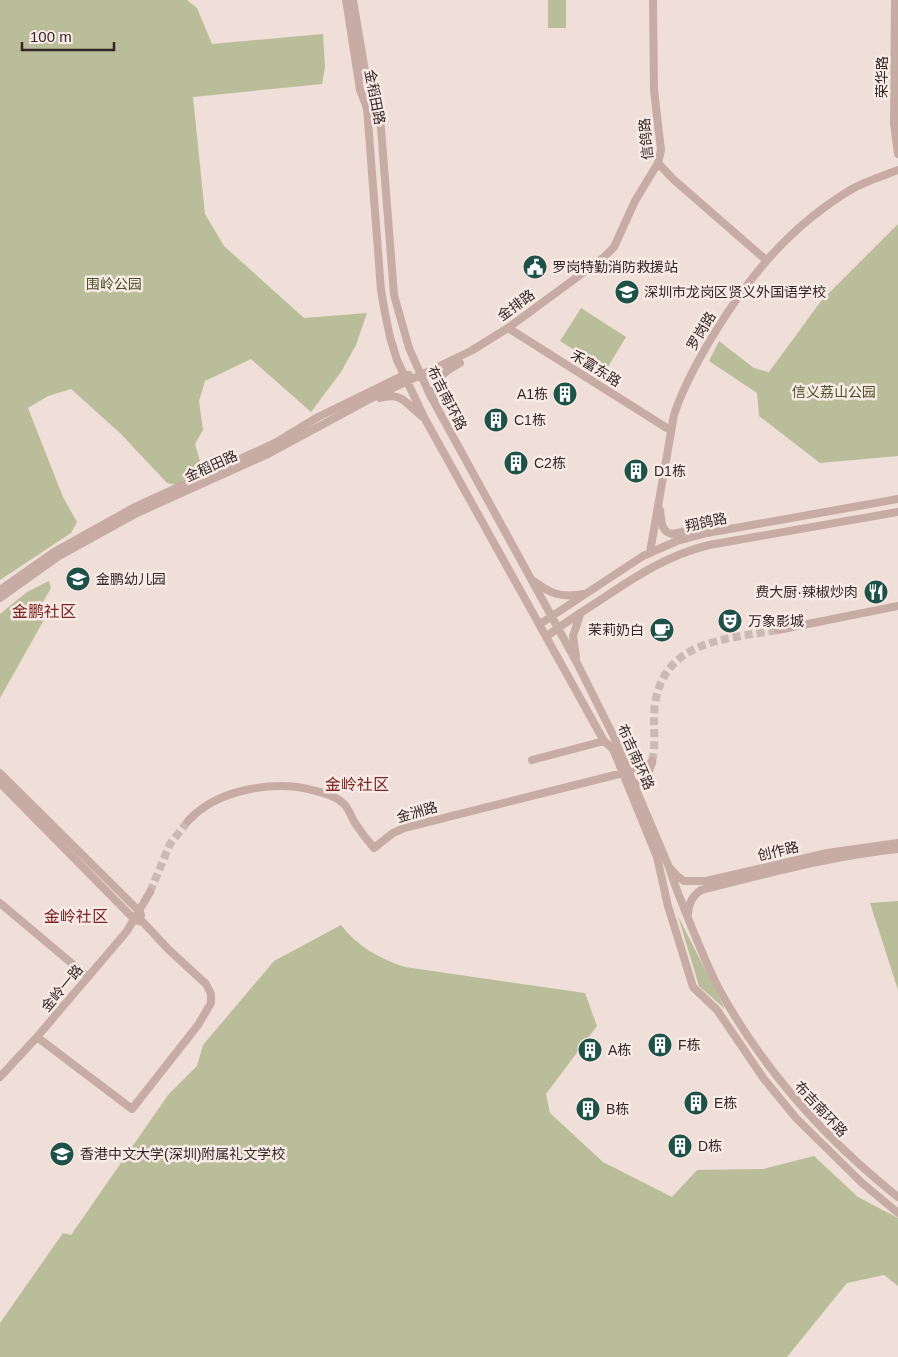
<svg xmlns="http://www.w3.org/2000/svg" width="898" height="1357" viewBox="0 0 898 1357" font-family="Helvetica,'Noto Sans SC',sans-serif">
  <rect width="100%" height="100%" fill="#efdfd8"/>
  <path fill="#babd99" d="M0 0H187L197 8 212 44 323 34 325 67 322 84 193 97 205 214 224 246 304 318 367 313 356 345 341 372 311 412 251 359 205 381 199 401 203 430 195 444 200 461 198 469 177 485 167 483 120 433 71 389 48 396 28 408 63 497 77 522 71 533 0 580Z
    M548 0H566V28H548Z
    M898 224V456L820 463 759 416 757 393 709 361 719 341 754 368 769 372 821 301Z
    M581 308 626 337 606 370 560 341Z
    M49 581 51 588 38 610 45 618 0 698V614L27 592Z
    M898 901V990L870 903Z
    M678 916 725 1009 699 986Z
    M341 925C357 946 380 959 405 967L585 993 597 1026 546 1094 550 1113 603 1162 672 1197 697 1170 763 1169 814 1156 858 1197 898 1218V1286L884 1275 847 1283 787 1357H0V1323L63 1233 71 1235 168 1095 197 1066 203 1045 274 961Z"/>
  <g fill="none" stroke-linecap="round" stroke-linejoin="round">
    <path stroke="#c9bab4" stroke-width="8" stroke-dasharray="8 4" stroke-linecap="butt" d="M652 761C657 742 652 723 655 704 664 640 727 639 778 630
      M150 892 170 844 188 821"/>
    <path stroke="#c7aca5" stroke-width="8" d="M346 0 360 90 367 108 381 290 385 313 390 337 397 360 425 419 604 741 613 749 657 857 668 906 693 987 717 1010 764 1079 796 1118 861 1182 898 1213
      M353 0 366 77 374 92 380 115 394 295 409 348 429 393 576 661 613 735 669 867C675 888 684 907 692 928 700 947 708 968 718 987 763 1070 824 1138 898 1197
      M653 0 654 90 661 150 658 163 673 179 766 260
      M895 0 894 124 898 154
      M508 328 670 430
      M380 398C402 391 407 405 423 417
      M434 399C432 379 444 372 460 363
      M660 510C662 521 660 531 672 534L702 528 721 527
      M650 552 674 415C683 387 697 362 712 337 749 276 790 226 852 189 866 181 883 176 898 170
      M532 580C551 594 560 598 584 594
      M0 590 54 552 135 507 275 443 318 417 404 375H409
      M0 598 59 556 137 513 268 454 368 400 471 351 508 328 603 258 614 247 635 201 658 163
      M540 624 643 556 677 541 707 533 898 499
      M778 630 898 606
      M547 636C565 623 583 611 602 599 636 576 668 555 709 545L898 512
      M576 657 573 636 580 615
      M532 760 604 741
      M0 773 140 912 141 915
      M0 783 135 920 143 922 168 949 206 984 211 994V1003L198 1025 132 1109 37 1037
      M635 786 647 776 652 763
      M188 821C217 789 276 779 316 791 325 793 337 797 344 804 349 809 351 817 355 823 361 832 367 840 374 848L393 833 404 828 623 773C635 772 644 772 652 761
      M671 869 677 876 684 881H706L827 853 898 843
      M0 903 88 977
      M688 914C689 903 692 896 701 890 766 874 831 856 898 849
      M0 1077 37 1037 127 931 150 892"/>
  </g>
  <defs>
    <symbol id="civic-disc" viewBox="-11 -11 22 22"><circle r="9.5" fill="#1e5248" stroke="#f8eae4"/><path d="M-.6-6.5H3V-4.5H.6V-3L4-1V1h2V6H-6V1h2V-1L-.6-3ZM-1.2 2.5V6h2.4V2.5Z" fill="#fff"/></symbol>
    <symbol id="school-disc" viewBox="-11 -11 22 22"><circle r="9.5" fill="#1e5248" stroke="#f8eae4"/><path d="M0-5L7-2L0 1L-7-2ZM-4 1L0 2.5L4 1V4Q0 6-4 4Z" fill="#fff"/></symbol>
    <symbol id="building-disc" viewBox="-11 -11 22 22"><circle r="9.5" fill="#1e5248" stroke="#f8eae4"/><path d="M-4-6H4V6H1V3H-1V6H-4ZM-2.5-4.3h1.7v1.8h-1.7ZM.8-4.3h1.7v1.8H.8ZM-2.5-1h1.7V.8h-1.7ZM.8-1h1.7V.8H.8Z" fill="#fff"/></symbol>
    <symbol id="restaurant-disc" viewBox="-11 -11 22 22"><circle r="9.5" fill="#1e5248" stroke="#f8eae4"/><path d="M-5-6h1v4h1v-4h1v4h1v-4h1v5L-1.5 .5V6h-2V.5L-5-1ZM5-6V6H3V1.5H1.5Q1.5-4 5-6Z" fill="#fff"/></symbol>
    <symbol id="theatre-disc" viewBox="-11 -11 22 22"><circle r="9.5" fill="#1e5248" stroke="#f8eae4"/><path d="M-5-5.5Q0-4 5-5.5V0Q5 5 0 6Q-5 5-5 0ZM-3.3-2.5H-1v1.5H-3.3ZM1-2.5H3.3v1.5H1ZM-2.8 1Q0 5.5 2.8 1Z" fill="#fff"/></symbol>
    <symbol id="cafe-disc" viewBox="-11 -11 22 22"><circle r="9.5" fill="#1e5248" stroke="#f8eae4"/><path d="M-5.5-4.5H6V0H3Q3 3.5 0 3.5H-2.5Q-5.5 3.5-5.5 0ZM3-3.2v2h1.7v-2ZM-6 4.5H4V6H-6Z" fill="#fff"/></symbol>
  </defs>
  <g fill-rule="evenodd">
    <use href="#civic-disc" x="521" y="253" width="28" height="28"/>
    <use href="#school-disc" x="613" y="278" width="28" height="28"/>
    <use href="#building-disc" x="551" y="380" width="28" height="28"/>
    <use href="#building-disc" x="482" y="406" width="28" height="28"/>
    <use href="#building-disc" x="502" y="449" width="28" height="28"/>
    <use href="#building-disc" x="622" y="457" width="28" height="28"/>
    <use href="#school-disc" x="64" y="565" width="28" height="28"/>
    <use href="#restaurant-disc" x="862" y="578" width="28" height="28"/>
    <use href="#theatre-disc" x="716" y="607" width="28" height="28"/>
    <use href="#cafe-disc" x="648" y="616" width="28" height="28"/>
    <use href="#building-disc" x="646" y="1031" width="28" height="28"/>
    <use href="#building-disc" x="576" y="1036" width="28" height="28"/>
    <use href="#building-disc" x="682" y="1089" width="28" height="28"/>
    <use href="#building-disc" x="574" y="1095" width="28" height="28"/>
    <use href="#building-disc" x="666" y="1132" width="28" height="28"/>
    <use href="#school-disc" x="48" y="1140" width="28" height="28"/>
  </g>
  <g text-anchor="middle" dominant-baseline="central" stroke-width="5" stroke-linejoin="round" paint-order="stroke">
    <g font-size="14" fill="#332726" stroke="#f8eae4">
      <text transform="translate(882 77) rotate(-90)">荣华路</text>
      <text transform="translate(375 97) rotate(79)">金稻田路</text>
      <text transform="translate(646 139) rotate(-95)">信鸽路</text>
      <text transform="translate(516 305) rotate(-36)">金排路</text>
      <text transform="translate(701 331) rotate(-59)">罗岗路</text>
      <text transform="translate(596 368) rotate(32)">禾富东路</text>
      <text transform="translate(447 398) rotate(63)">布吉南环路</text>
      <text transform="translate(211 466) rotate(-24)">金稻田路</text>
      <text transform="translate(706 522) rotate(-12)">翔鸽路</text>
      <text transform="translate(636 757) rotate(66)">布吉南环路</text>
      <text transform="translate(417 812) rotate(-16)">金洲路</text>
      <text transform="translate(778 851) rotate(-13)">创作路</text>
      <text transform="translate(62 988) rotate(-50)">金岭一路</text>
      <text transform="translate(821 1109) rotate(47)">布吉南环路</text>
    </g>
    <g font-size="14" fill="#332726" stroke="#f8eae4" text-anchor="start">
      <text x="552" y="267">罗岗特勤消防救援站</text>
      <text x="644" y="292">深圳市龙岗区贤义外国语学校</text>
      <text x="548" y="394" text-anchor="end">A1栋</text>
      <text x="514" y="420">C1栋</text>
      <text x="534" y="463">C2栋</text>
      <text x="654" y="471">D1栋</text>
      <text x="96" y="579">金鹏幼儿园</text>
      <text x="858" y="592" text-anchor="end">费大厨·辣椒炒肉</text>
      <text x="748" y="621">万象影城</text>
      <text x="644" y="630" text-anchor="end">茉莉奶白</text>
      <text x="678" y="1045">F栋</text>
      <text x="608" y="1050">A栋</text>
      <text x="714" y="1103">E栋</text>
      <text x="606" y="1109">B栋</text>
      <text x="698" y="1146">D栋</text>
      <text x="80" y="1154">香港中文大学(深圳)附属礼文学校</text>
    </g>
    <g font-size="14" fill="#4b502b" stroke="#f8eae4">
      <text x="114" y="284">围岭公园</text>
      <text x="834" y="392">信义荔山公园</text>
    </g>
    <g font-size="16" fill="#7d2324" stroke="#f8eae4">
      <text x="44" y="611">金鹏社区</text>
      <text x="357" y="784">金岭社区</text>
      <text x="76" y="916">金岭社区</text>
    </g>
  </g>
  <path d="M22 42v8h92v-8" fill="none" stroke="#332726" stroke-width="2.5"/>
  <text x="30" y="42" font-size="15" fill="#332726" stroke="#f8eae4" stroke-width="4" paint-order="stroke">100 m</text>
</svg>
